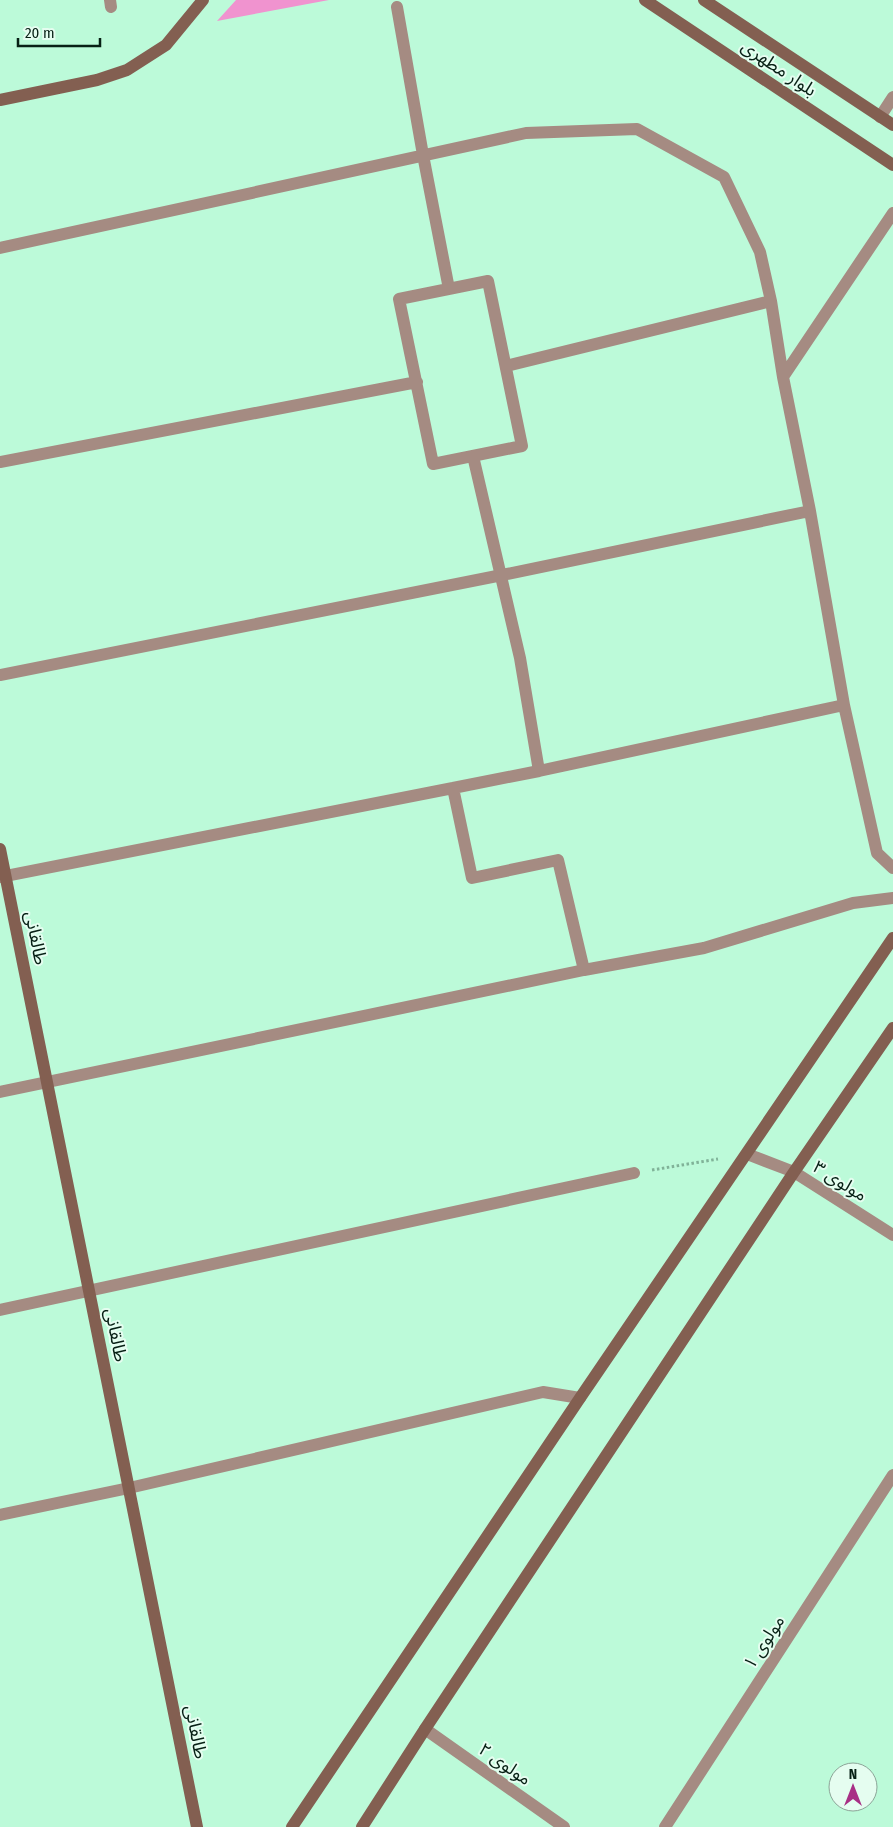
<svg xmlns="http://www.w3.org/2000/svg" width="893" height="1827" viewBox="0 0 893 1827" font-family="'Fira Sans Condensed','Noto Sans Arabic',sans-serif">
  <rect width="100%" height="100%" fill="#bcfad9"/>
  <path fill="#f093cf" d="M236 0H329L217 21Z"/>
  <g fill="none" stroke-linecap="round" stroke-linejoin="round">
    <path stroke="#80b298" stroke-width="3" stroke-dasharray="2.5 2.5" stroke-linecap="butt" d="M652 1170 718 1159"/>
    <path stroke="#a58b82" stroke-width="12" d="M110 0 111 7
      M397 7 423 155 449 289
      M880 117 893 97
      M0 248 526 133 637 129 724 177 760 252 771 301 783 377 810 511 844 705 877 853 893 868
      M488 281 522 446 433 464 399 299Z
      M506 366 771 301
      M783 377 893 213
      M473 456 520 658 539 771 453 788 472 878 558 860 584 970
      M0 462 417 382
      M0 675 502 575 810 511
      M539 771 844 705
      M0 877 453 788
      M0 1092 584 970 704 948 853 903 893 898
      M747 1154 794 1172 893 1235
      M0 1310 634 1173
      M0 1515 129 1488 543 1392 580 1398
      M425 1729 564 1827
      M665 1827 893 1475"/>
    <path stroke="#835f51" stroke-width="12" d="M645 0 893 165
      M704 0 893 125
      M0 100 97 80 127 70 166 45 203 0
      M0 849 197 1827
      M292 1827 580 1398 893 938
      M362 1827 425 1729 794 1172 893 1028"/>
  </g>
  <g text-anchor="middle" dominant-baseline="central" stroke-width="4" stroke-linejoin="round" paint-order="stroke">
    <g font-size="18" fill="#072015" stroke="#e5fdf0">
      <text transform="translate(779 68) rotate(34)">بلوار مطهری</text>
      <text transform="translate(36 938) rotate(79)">طالقانی</text>
      <text transform="translate(840 1181) rotate(32)">مولوی ۳</text>
      <text transform="translate(116 1335) rotate(79)">طالقانی</text>
      <text transform="translate(764 1642) rotate(-57)">مولوی ۱</text>
      <text transform="translate(196 1732) rotate(79)">طالقانی</text>
      <text transform="translate(505 1764) rotate(35)">مولوی ۲</text>
    </g>
  </g>
  <g transform="translate(853 1787)"><circle r="24" fill="#e5fdf0" stroke="#8ca598"/>
  <path d="M0-4L9 19L0 12L-9 19Z" fill="#a82f85"/>
  <text y="-8" font-size="14" font-weight="bold" text-anchor="middle" fill="#072015">N</text>
  </g>
  <path d="M18 38v8h82v-8" fill="none" stroke="#072015" stroke-width="2.5"/>
  <text x="25" y="38" font-size="15" fill="#072015" stroke="#e5fdf0" stroke-width="4" paint-order="stroke">20 m</text>
</svg>
